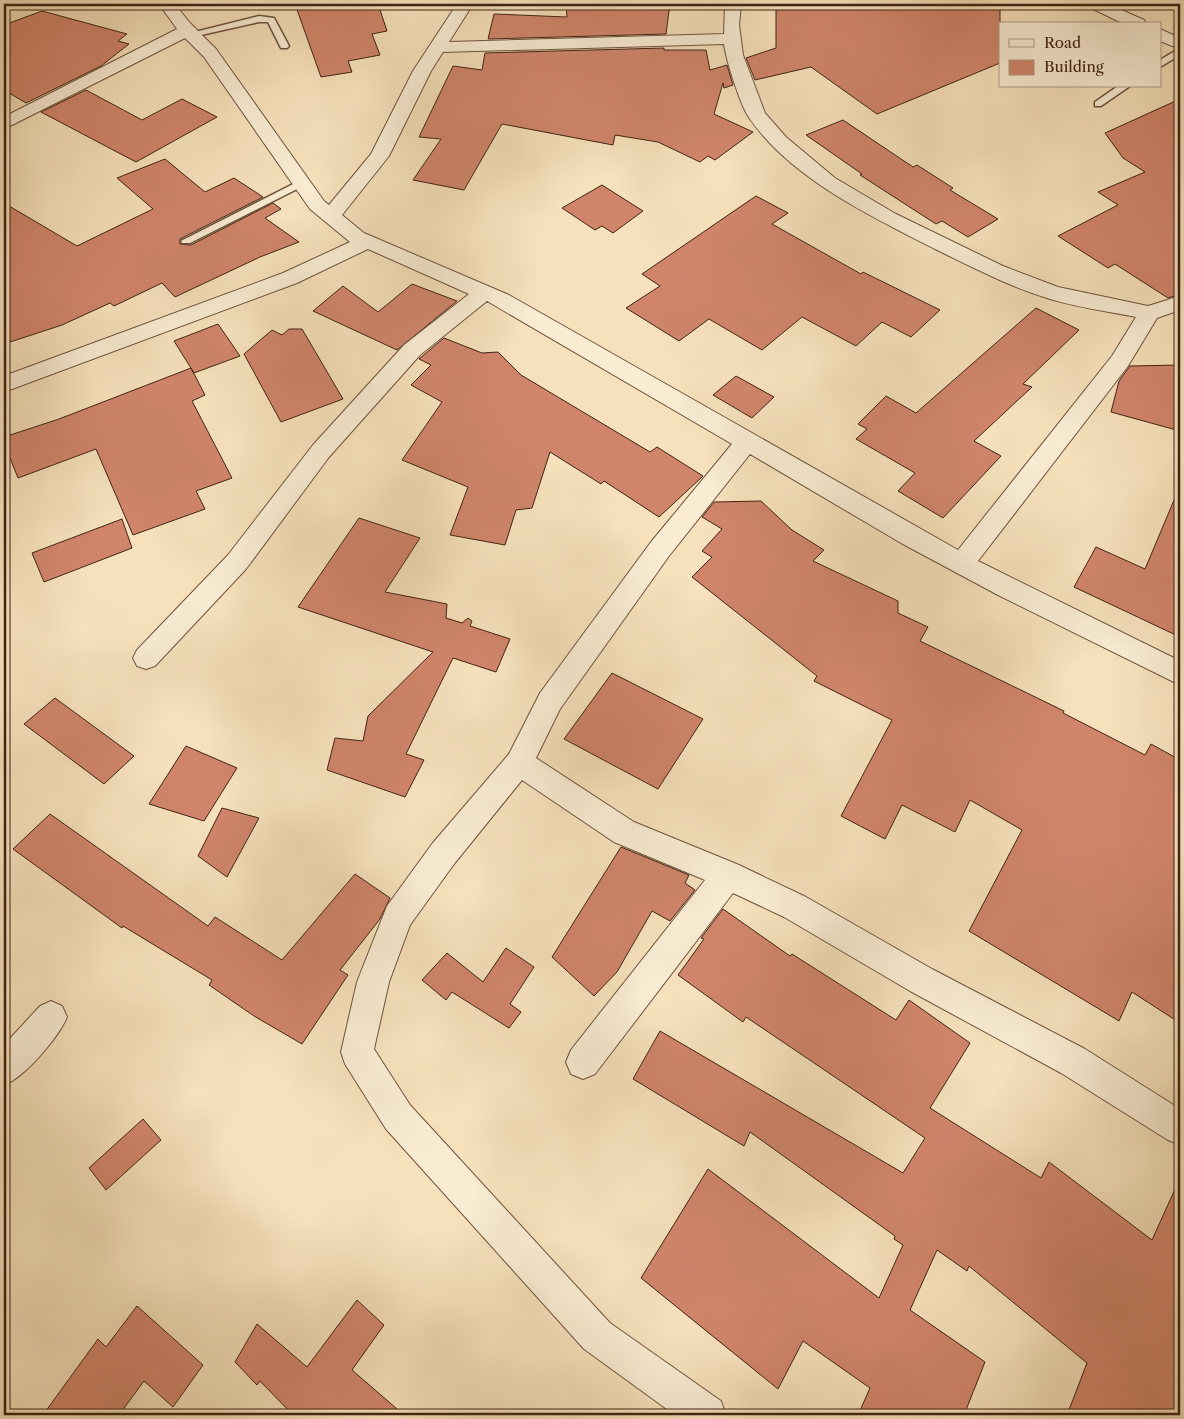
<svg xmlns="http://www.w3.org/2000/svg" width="1184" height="1419" viewBox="0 0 1184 1419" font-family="'Libre Caslon Text',serif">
  <rect width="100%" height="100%" fill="#f6e1bc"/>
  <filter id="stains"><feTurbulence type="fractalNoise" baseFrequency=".004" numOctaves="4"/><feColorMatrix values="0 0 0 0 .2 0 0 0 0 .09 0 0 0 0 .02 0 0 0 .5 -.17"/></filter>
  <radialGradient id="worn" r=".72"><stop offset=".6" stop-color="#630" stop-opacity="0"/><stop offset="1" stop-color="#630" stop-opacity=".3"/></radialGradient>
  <path fill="#d0856b" stroke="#3f2313" d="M295 4H327L329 8 378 4 387 31 372 34 380 55 348 61 352 72 321 77Z
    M566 4H670L666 34 488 39 494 14 567 17Z
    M776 4H1000V63L877 114 811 67 755 80 746 58 776 48Z
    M42 11 127 34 118 41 129 44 101 66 26 103 4 90V25Z
    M664 48V50H706L710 70 727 65 733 85 724 88 723 83 714 114 753 132 715 160 708 156 700 162 658 142 615 135 613 145 502 124 464 190 413 180 441 139 419 137 453 66 482 70 485 53Z
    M86 90 142 120 182 99 217 117 136 162 41 112Z
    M1180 99V294L1168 298 1115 264 1108 268 1058 236 1118 205 1098 192 1145 172 1123 158 1105 133Z
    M843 120 913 167 917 165 953 188 950 190 998 219 968 237 942 221 936 224 860 175 862 174 806 135Z
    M165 159 205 192 234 178 263 197 180 239V244L191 245 273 203 281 209 265 218 299 242 260 257 175 297 162 283 114 306 110 303 62 325 4 344V203L77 246 153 209 117 178Z
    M602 185 643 211 613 233 602 226 595 230 562 208Z
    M756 196 788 213 772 224 861 274 863 272 940 310 911 337 882 322 856 346 802 317 762 350 709 319 679 341 626 308 660 286 642 274Z
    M412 284 457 301 397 350 313 311 343 286 378 312Z
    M1036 308 1079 330 1023 384 1032 387 974 441 1001 456 943 518 898 491 915 473 856 439 867 429 858 424 886 396 916 413Z
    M218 324 240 356 194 373 174 341Z
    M289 329H302L343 399 281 422 244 354 272 330 282 335Z
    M444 338 482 353 498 352 521 375 650 452 657 447 703 476 659 517 604 481 601 484 550 452 532 508 516 510 505 545 450 535 468 487 402 460 442 402 411 385 431 365 419 359Z
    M1180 365V431L1111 412 1119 381 1130 366Z
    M191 368 205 395 192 401 232 478 196 491 205 509 133 535 96 449 18 478 4 443V437L59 419Z
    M736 376 774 397 752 418 713 395Z
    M1180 486V637L1074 587 1096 547 1145 569Z
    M761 501 792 530 824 550 813 561 898 601V613L928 627 920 641 1064 711 1063 713 1145 755 1151 744 1180 760V1023L1132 992 1119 1021 969 931 1022 830 970 800 955 832 902 805 885 839 841 816 892 720 814 681 817 676 692 577 712 557 702 551 722 529 702 517 714 502Z
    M359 518 420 538 385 592 447 604 446 618 462 623 468 618 472 621 470 626 510 639 496 672 453 658 406 754 424 760 405 797 327 770 335 738 363 741 368 716 433 652 298 607Z
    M122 519 132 548 44 582 32 553Z
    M612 673 703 719 658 789 564 739Z
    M55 698 134 756 104 784 24 724Z
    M186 746 237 768 204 821 149 804Z
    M222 808 259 818 227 877 198 856Z
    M50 814 208 926 215 917 282 960 355 874 390 898 380 919 340 970 348 975 302 1044 254 1016 209 985 212 980 123 926 122 928 13 849Z
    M621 847 689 875 685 883 695 890 670 921 652 911 617 972 594 996 552 957Z
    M723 909 790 956 792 954 896 1020 909 1000 970 1043 930 1108 1041 1178 1049 1162 1152 1240 1180 1178V1392L1172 1415H1067L1087 1363 969 1266 967 1271 937 1250 910 1310 985 1362 964 1415H858L870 1388 803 1341 778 1389 641 1278 708 1169 879 1298 903 1245 894 1239 895 1236 750 1132 744 1146 633 1079 660 1031 903 1173 925 1138 746 1017 743 1022 678 975 704 939 701 938Z
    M506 948 534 967 510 1004 521 1012 509 1028 452 992 446 1000 422 980 447 953 483 982Z
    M143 1119 161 1140 106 1190 89 1168Z
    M357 1300 384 1325 352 1370 404 1415H293L260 1381 257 1385 235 1362 257 1324 307 1367Z
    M137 1306 203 1365 173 1407 144 1381 119 1415H43L98 1339 106 1347Z"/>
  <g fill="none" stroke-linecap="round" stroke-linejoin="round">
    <defs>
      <path id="lane" d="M259 16 274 18 289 46 287 48H281L268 22H259L192 37 187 34Z
        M1180 48V55L1160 67V60Z
        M1118 86H1130L1101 106H1095V102Z
        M301 180 305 181V185L190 243H182L181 241Z"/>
      <path id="street" d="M159 4H175L189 22 216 49 324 201 329 205 371 154 413 71 457 4H473L449 42 724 34 725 4H741L739 25 743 55 765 113 786 137 835 178 896 214 1003 266 1058 287 1148 306 1180 296V310L1157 318 1128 366 978 561 1180 661V685L998 595 901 543 750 454 669 556 560 709 536 758 634 822 739 865 806 897 932 969 1085 1049 1180 1109V1145L1168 1140 1061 1073 910 991 784 917 733 893 595 1074 583 1079 571 1074 566 1062 571 1050 705 880 614 842 522 780 454 864 410 925 389 982 374 1049 410 1105 610 1323 721 1401 726 1415H675L584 1349 386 1129 345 1064 341 1052 357 982 387 906 432 844 509 754 540 693 651 542 732 444 487 301 420 355 329 457 246 569 155 666 146 669 137 666 133 658 137 650 228 555 313 445 404 345 469 294 368 249 297 283 4 392V376L283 273 350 242 310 209 204 57 185 38 4 129V117L177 29ZM724 44C726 60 740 103 748 116 788 177 872 217 935 249 972 267 1008 286 1047 298 1075 307 1106 311 1136 317L1112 356 958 550 509 295 364 233 342 215 389 156 431 71 443 52Z
        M1087 4H1108L1144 20 1146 24H1124L1089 7Z
        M1160 29 1180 38V49L1160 41Z
        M51 1001 62 1006 67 1017C59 1037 24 1078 4 1085V1045L40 1006Z"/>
    </defs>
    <use href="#lane" stroke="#6d523d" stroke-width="3"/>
    <use href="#street" stroke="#6d523d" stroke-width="2"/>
    <use href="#lane" fill="#f9ecd3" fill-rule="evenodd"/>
    <use href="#street" fill="#f9ecd3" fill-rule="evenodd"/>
  </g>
  <rect width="1184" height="1419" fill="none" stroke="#f6e1bc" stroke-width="20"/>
  <rect x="5" y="5" width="1174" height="1409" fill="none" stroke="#3f2313" stroke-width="2.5"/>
  <rect x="10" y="10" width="1164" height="1399" fill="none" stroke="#3f2313"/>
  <rect x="999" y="22" width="162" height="65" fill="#f9ecd3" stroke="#af9c86"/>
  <rect x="1009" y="39" width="25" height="8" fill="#f9ecd3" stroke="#af9c86"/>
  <text x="1044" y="48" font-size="15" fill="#3f2313">Road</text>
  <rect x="1009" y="60" width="25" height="15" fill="#d0856b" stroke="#af9c86"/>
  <text x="1044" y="72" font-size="15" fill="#3f2313">Building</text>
  <rect width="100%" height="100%" filter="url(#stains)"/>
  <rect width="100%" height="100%" fill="url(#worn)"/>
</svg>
